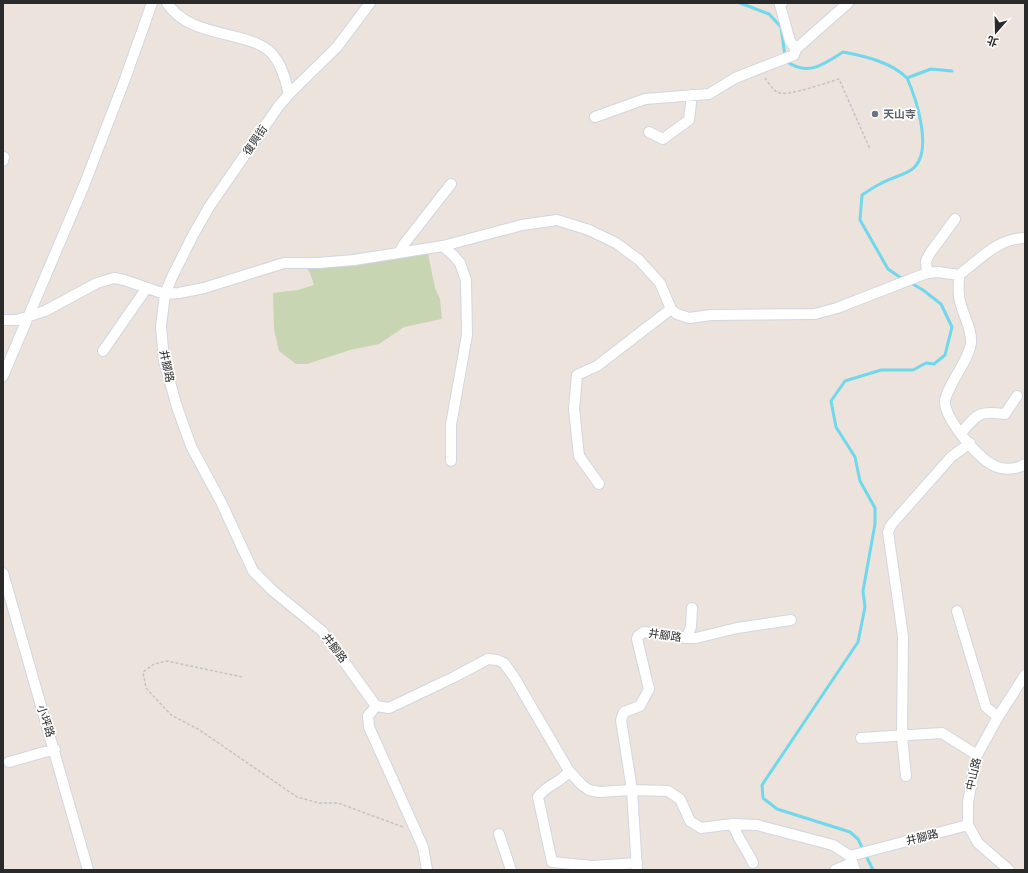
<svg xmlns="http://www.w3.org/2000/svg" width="1028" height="873" viewBox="0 0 1028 873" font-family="'DM Sans','Noto Sans TC',sans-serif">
  <rect width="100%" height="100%" fill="#ebe3dc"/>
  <path fill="#c7d5b3" d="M427 249 435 288 440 299 442 319 404 327 379 344 350 350 307 364H296L279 351 274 329 273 293 298 290 314 285 310 273 301 260Z"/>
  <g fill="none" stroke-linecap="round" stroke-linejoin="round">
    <path stroke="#71d7eb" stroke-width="3" d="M740 3 769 14 781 27 785 56
      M786 61C808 77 824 64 843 52 864 56 891 62 907 78L931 69 952 71
      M904 280 888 269 860 220 862 195C868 191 874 187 880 184 890 178 902 176 911 170 935 154 916 98 907 78
      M873 870 858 839 850 832 777 809 763 798 762 785 858 642 865 607 863 591 875 524V508L860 481 855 457 836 427 831 401 845 381 881 370H913L926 363 934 364 945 355 952 327 941 304 923 290 909 282"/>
    <defs>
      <path id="minor" d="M167 3C192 42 258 28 276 59 283 69 286 82 289 94
        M370 3 337 47 289 94 278 107 209 207 192 237 172 277 165 294 161 326 164 361 177 407 191 446 221 502 253 571 273 591 322 631 376 706 389 708 454 677 488 659 497 660 504 663 514 677 569 771 582 785 589 790 599 792 632 790 668 791 680 799 690 821 701 828 733 824 757 825 833 845 850 856 855 870
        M782 3 780 5 790 41 796 49
        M595 117 645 99 709 94 735 78 794 55 796 49 848 3
        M649 132 663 139 689 120 692 95
        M3 161 4 157
        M443 246 454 256 460 263 466 280 467 335 451 425V461
        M400 252 404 244 451 184
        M927 273 926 261 930 253 955 219
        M959 275C959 282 958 289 959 296 961 313 972 326 971 343 969 361 943 391 945 404 948 422 977 457 993 465 1001 470 1017 470 1025 464
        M959 275C979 260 998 238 1025 238
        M3 320H17L45 311 97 283 114 278 124 280 165 294 179 293 204 288 284 263H318L354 260 443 246 522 225 557 220 589 230 616 243 639 260 660 283 671 309 677 314 689 318 711 315 815 314 837 308 927 273 938 272 959 275
        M103 351 146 289
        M3 376 83 188 125 79 152 3
        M961 433C978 413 979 411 1005 414L1017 396
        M599 484 579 456 574 409 577 375 597 366 671 309
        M3 573 88 870
        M957 611 986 707 998 717
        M686 638 691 627 692 608
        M376 706 368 716 369 727 423 847 427 870
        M861 738 942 733 977 755
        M9 762 55 749
        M569 771C560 784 547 784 538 797L552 862 592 866 637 863
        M906 776 902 737 903 636 888 532 891 525 951 457 970 443
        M733 824C737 838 747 849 753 863
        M499 834 511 870
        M850 856 968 825
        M637 870 632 790 621 720 624 712 640 706 649 689 637 639 638 636 644 632 686 638H696L737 628 791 620
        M835 870 851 863
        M1009 870 978 843 968 825V802L977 755 998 717 1025 675"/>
    </defs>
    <use href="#minor" stroke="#d1d6e2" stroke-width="12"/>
    <path stroke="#c3c3c3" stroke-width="1.5" stroke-dasharray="3 2" stroke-linecap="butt" d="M765 78C768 82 772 89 777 92 785 98 828 82 839 79L870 149
      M242 677 167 661 154 664 143 672 146 688 171 715 198 729 297 797 319 803H338L403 827"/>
    <use href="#minor" stroke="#fff" stroke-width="10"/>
  </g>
  <circle fill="#6b7280" stroke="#fff" stroke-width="1.5" cx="875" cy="114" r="4"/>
  <g text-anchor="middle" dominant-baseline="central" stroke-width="3.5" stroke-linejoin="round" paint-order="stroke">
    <g font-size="11" font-weight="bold" fill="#5b616d" stroke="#fff" text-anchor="start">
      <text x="883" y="114">天山寺</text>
    </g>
    <g font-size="11" fill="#2a2a2a" stroke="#fff">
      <text transform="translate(255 140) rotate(-56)">復興街</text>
      <text transform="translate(167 366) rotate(78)">井腳路</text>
      <text transform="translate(665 635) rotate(8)">井腳路</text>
      <text transform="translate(335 648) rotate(53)">井腳路</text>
      <text transform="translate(46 721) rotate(72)">小坪路</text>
      <text transform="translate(973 774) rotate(-77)">中山路</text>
      <text transform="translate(922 837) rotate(-14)">井腳路</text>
    </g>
  </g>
  <rect width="1028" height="873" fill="none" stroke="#2a2a2a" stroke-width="8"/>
  <g transform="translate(996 32) rotate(200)" stroke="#ffffff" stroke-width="3" paint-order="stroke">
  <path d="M0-3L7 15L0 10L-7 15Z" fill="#2a2a2a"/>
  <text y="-6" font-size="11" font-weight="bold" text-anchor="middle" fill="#2a2a2a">北</text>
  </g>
</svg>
